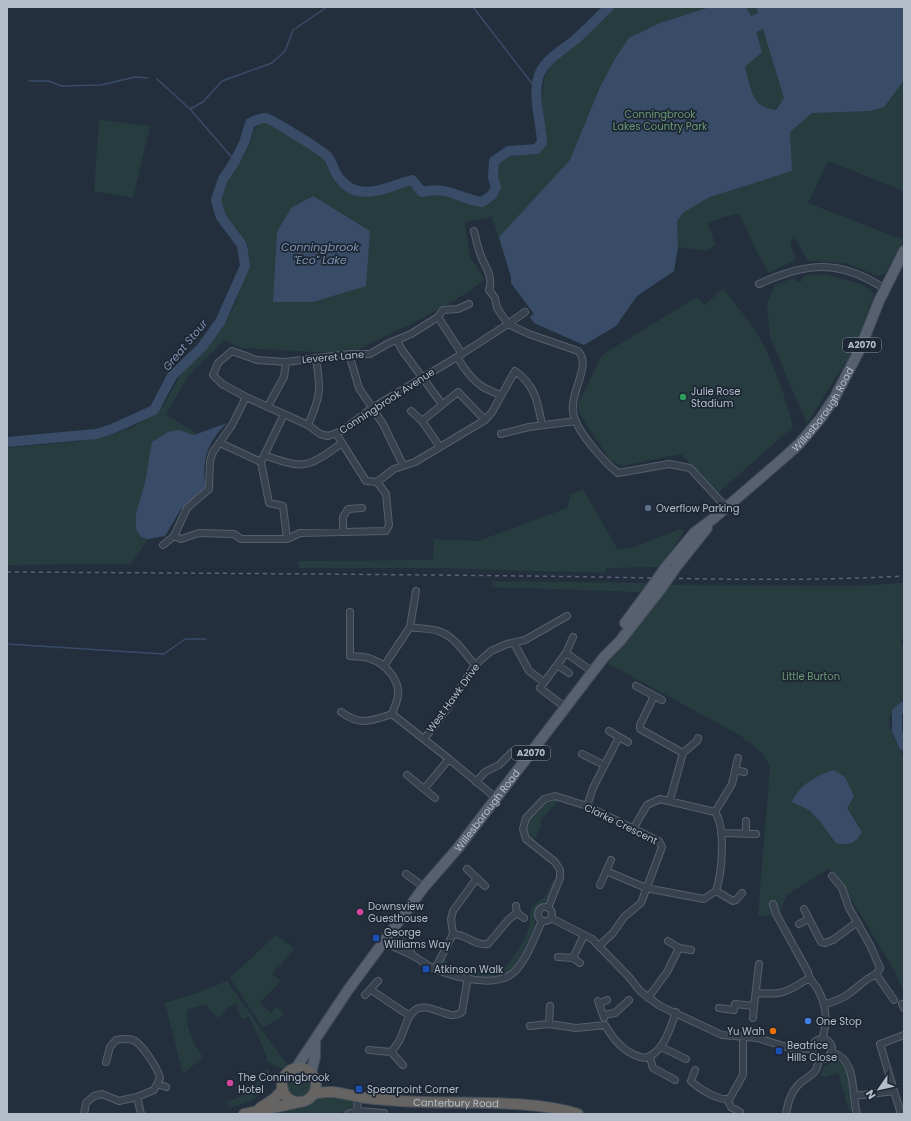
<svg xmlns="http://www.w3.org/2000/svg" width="911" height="1121" viewBox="0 0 911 1121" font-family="Poppins,sans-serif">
  <rect width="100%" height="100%" fill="#242f3e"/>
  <path fill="#263c3f" d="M617 7H904V191L828 161 808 203 904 240 884 274 878 276 845 263 808 261 794 236 790 243 796 259 769 273 757 252 739 213 708 222 715 245 706 251 678 247 674 271 637 296 616 326 584 345 534 323 530 317 534 314 511 283V277L492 217 465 222 470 257 485 279C447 310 399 328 356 351L349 349 334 353 242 348 224 340 189 375 166 414 194 432 209 444 203 472 206 490 181 509 165 536 148 539 130 564 7 565V448L82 441 111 435 135 426 164 405 183 370 224 324 236 302 245 273 248 244C234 228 211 204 224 181 231 170 242 161 248 149 256 133 247 134 264 120L322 157 340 185 353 193 364 194 408 184C416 187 417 194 425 197L439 191 467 202 478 205 495 196 498 181 494 170 497 162C512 154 529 156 542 147L544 135 542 99 544 79 550 63 607 17 612 9Z
    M99 120 150 126 133 198 94 191Z
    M825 274 864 285 874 294 855 347 807 424 770 337 767 303 775 285 794 278 796 282 802 281 804 275Z
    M723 288C731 299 740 309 748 320 771 351 783 390 793 427L719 492 681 454 622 466 610 460 579 413 578 404 602 355 697 297 704 306Z
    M583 489 618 550 633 547 680 529 684 531 661 567 606 568 605 573 433 568H299L298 561 433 560 434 539 478 541 567 508 571 494Z
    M492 581 648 583 640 592H636L492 587Z
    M904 583V636L901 641 904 650V697L889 718 890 729 904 758V992L894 970 837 875 828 869 787 895 779 915 758 916 770 767C764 754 758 746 745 741L743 737 605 662 643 620 670 585 854 586Z
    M553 799 560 801C554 804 545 816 540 821L541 827 537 834 534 842 527 835C525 819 538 803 553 799Z
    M553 881H557L551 895 535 911V926L530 937 517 963 507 973 500 977 488 978 446 968 442 962 443 956 450 966 482 973 498 969 508 964 524 941 530 923V914L532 907 545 896Z
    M276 935 295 949 272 974 281 981 260 1002 271 1013 276 1007 285 1014 263 1028 230 978Z
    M227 981 279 1054 288 1065 282 1069 267 1061V1057L249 1016 243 1019 240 1016 236 1004 228 1007 218 1018 206 1005 188 1009C184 1025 193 1044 203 1057L183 1074 165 1003 200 992Z
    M835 1060C854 1067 852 1094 853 1111H849L838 1073 827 1077 820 1076 824 1067Z
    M265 1069 270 1071 275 1079 272 1082 263 1079 255 1091 257 1096 250 1101 229 1108 227 1102 247 1094 264 1074Z
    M287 1084a12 12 0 1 1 24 0a12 12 0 1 1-24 0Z
    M320 1094 338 1095 354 1101 352 1109 335 1114H265C285 1111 303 1107 320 1094Z"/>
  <path fill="#394c67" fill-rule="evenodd" d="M710 7H746L751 16 758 13 756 7H904V80L884 107 870 111 812 113 790 132 792 171 710 197 684 212 677 221 678 247 674 271 637 296 616 326 584 345 534 323 530 317 534 314 511 283V277L499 237 570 160 600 87 616 57 629 38 660 23ZM763 29 784 98 776 110C751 108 751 88 745 67L762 52 756 32Z
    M313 196 370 231 366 286 313 302H273L277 232 291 208Z
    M227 423C206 443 201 462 206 490L181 509 165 536 148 539 141 537 136 529V513L145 483 152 442 168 432 179 430 194 435Z
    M834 770 845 777 854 796 847 808 862 832C855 844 848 846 836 843L819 820 809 810 792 802C798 786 818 774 834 770Z"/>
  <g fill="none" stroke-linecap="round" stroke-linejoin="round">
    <path stroke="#394c67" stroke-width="1.5" d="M473 7 537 90
      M157 79 190 109
      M29 81H48L62 86 101 85 135 77 148 78
      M235 161 190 109 203 102 222 81 272 63 285 51 293 30 327 7
      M7 644 164 654 185 639H206"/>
    <path stroke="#394c67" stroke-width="10" d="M7 442 96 434 112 429 154 410 172 376 202 347 220 322 245 266 242 245 221 217 216 200 223 179 235 161 244 143 250 123C255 121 260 118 265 118 270 118 321 150 327 156 331 159 332 165 334 169 338 179 348 189 358 191 376 195 395 184 412 180L422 192C449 186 457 198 482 202L492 195 496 187 493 178 494 161 509 151 537 149 542 142C541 122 533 98 538 78 543 60 562 51 576 39 587 29 598 18 609 7
      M904 706 897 712V731L904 746"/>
    <defs>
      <path id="minor" d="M474 231C476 238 477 246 480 253 484 266 494 276 489 290L495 298 497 308 508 324 525 312
        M759 284C807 262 840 259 885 289
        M469 304 458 309 443 310 438 317 411 334 389 343 370 354H349L286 362 257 360 232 351 218 363 213 375 222 384 246 397 308 425 320 434 328 436 342 431 372 408 457 357 508 324 529 334 578 351C592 365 570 391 573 412 575 430 604 462 618 473L669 464 690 468 726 507
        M438 317 462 354
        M397 340 402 350 442 404
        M349 354 359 388 383 424 403 465
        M457 357C463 367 473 381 483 387 488 390 495 392 501 396
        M268 406 284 377 286 362
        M411 411 422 421
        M284 414 261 462 269 503 283 506 287 539
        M308 425C321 396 321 389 316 359
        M501 434 529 427 576 421
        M220 443 261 462
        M342 443 366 481 377 482
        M440 447 422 421 458 392 485 420
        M264 455C305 470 307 468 342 443L336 433
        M377 482 394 469 415 462 485 420 492 412 515 371C535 385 538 402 542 425
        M343 532V517L348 509 362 508
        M174 536 181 539 199 533 234 534 241 539H287L300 533 386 531 389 525 386 494 377 482
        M163 545 174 536 187 508 209 489 210 461 213 452 232 425 246 397
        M350 612V656C356 657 365 656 371 659 386 664 400 680 398 696 397 702 394 708 392 714
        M410 627 416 591
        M514 643 529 671 544 682
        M566 653 593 672
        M557 665 569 673
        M384 666 410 627C421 629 431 628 441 632 455 637 466 655 475 665
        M636 686 662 700
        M654 696 640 725V729L683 753
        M566 708 540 688 566 653 573 637
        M341 712C360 726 371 721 392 714
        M392 714 449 759 496 798
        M609 731 628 742
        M424 739 447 709 475 665 491 651 507 644 525 640 567 616
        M582 754 604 765
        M735 770 744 772
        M407 775 435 798
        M476 782 485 772 499 765 512 752
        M424 789 449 759
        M670 800 683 753 697 741 698 738
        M587 806 593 788 619 737
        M715 812 732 784 738 758
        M721 833 756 834
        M746 833V821
        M467 869 485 886
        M606 871 646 888 704 899 716 891C722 873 726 828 715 812L660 799 647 805 633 829
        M406 874 424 887
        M600 885 611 860
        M716 891 733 901 736 900 742 893
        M773 904 776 914 808 972C809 980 813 982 817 988 827 1005 828 1021 822 1040
        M516 906 517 913 524 918
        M538 914a7 7 0 1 1 14 0a7 7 0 1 1-14 0Z
        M548 908 560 878V870L555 862 526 839 523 829 526 818 544 799 555 796 587 806 659 841 662 847 641 903 624 917 613 933 599 946
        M804 909 821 942 825 943 833 940 856 923
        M551 918 592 939 629 977 640 991 660 1006 722 1035 757 1038 790 1048 812 1049
        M799 924 809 919
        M392 930 413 955
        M453 934C469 935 474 946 488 944L509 919 517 913
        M668 941 679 948 691 950
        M383 943C395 947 406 952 417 958 423 962 428 966 435 969 455 977 497 989 514 972 526 961 535 936 542 921
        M558 957 573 958 584 935
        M573 958 580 963
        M435 969 453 934 451 919 453 911 477 878
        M876 974 894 1000
        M371 990 410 1016
        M756 993C780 995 786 993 806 980H809
        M365 995 378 981
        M648 998 667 972 679 948
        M598 1001 604 1018
        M599 1004 607 1000
        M825 1004C845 999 851 992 866 980 871 976 878 975 880 968L870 945 849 908 842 888 832 876
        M902 1004 904 1008
        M719 1008 734 1010 735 1004 754 1006 759 964
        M603 1015 615 1013 629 1000
        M753 1018 754 1006
        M549 1024 550 1006
        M530 1026 549 1024 576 1028 605 1025C614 1041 626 1055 645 1058 664 1053 670 1028 676 1012
        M812 1049a10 10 0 1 1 20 0a10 10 0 1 1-20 0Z
        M661 1047 686 1059
        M369 1050 391 1052 403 1065
        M391 1052C395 1047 399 1043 401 1037 405 1028 407 1016 415 1010 430 1000 449 1023 462 1012L468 977
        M831 1052C858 1059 851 1094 857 1114
        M650 1057 653 1068 675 1080
        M695 1070 691 1081C698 1088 721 1103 730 1098L743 1075V1037
        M158 1084 166 1087
        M854 1096 894 1091
        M137 1097 141 1114
        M727 1099 731 1107 740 1112
        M357 1111 384 1113
        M84 1114 86 1103 94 1096 102 1094 119 1101 137 1097 154 1090 160 1078C158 1069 144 1047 135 1041 130 1038 122 1039 116 1040L110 1047 106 1062
        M348 1114 357 1111 358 1097
        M786 1114C788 1103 790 1094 798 1085 808 1075 817 1076 819 1059
        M901 1114 880 1044 904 1035"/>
      <g id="primary">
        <path id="s1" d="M666 567 694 533 714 518 787 455 800 443 821 418 835 397 860 349 879 301 904 251"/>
        <path d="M676 567 707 528"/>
        <path d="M625 623 651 588"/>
        <path id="s2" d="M296 1068 348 990 424 887 458 848 604 657 620 641 660 590"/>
        <path d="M311 1073 315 1057V1041"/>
      </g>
      <g id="trunk">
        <circle cx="299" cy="1085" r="17"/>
        <path id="s3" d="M314 1094C331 1089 343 1094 359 1097 372 1099 386 1100 399 1101 454 1105 526 1098 578 1114"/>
        <path d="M260 1108 275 1098 283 1089"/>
        <path d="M244 1114 300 1102"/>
      </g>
    </defs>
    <use href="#minor" stroke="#565f6c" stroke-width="8"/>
    <use href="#primary" stroke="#414a57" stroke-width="12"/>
    <use href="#trunk" stroke="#434c59" stroke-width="12"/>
    <use href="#minor" stroke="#38414e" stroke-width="6"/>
    <use href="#primary" stroke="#56606e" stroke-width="10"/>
    <use href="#trunk" stroke="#656462" stroke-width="10"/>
    <path stroke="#5a6575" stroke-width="1.5" stroke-dasharray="4 4" stroke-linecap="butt" d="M7 572C180 573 353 574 525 576 652 577 778 583 904 576"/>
    <defs>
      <path id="primary-bridge" d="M651 588 666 567
        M660 590 676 567"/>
    </defs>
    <use href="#primary-bridge" stroke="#414a57" stroke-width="12" stroke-linecap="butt"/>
    <use href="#primary-bridge" stroke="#56606e" stroke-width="10"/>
  </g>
  <circle fill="#2e9e5b" stroke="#1d2633" stroke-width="1.5" cx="683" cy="397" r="4"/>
  <circle fill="#5c6f8a" stroke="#1d2633" stroke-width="1.5" cx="648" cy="508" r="4"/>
  <g fill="#d1479c" stroke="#1d2633" stroke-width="1.5">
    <circle cx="360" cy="912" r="4"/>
    <circle cx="230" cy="1083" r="4"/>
  </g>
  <g fill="#1a4fb4" stroke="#1d2633" stroke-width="1.5">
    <rect x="372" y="934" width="8" height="8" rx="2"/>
    <rect x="422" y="965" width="8" height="8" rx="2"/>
    <rect x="775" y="1047" width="8" height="8" rx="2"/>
    <rect x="355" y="1085" width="8" height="8" rx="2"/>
  </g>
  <circle fill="#3f7fe0" stroke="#1d2633" stroke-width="1.5" cx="808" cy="1021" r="4"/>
  <circle fill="#e8710a" stroke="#1d2633" stroke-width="1.5" cx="773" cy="1031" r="4"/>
  <g text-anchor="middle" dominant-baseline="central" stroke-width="3.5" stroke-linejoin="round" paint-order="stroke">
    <g fill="#1d2633" stroke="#878f9c" stroke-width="1">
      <rect x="843" y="338" width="38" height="14" rx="3"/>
      <rect x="512" y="746" width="38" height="14" rx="3"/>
    </g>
    <g font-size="9" font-weight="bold" fill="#b4bcc9">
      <text x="862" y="345">A2070</text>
      <text x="531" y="753">A2070</text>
    </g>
    <g font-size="10" fill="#6b9a76" stroke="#1d2633">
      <text x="660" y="114">Conningbrook<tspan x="660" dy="12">Lakes Country Park</tspan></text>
      <text x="811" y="676">Little Burton</text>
    </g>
    <g font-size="10" fill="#b4bcc9" stroke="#1d2633">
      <text transform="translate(333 357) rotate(-5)">Leveret Lane</text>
      <text transform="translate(387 401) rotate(-33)">Conningbrook Avenue</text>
      <text stroke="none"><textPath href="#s1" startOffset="224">Willesborough Road</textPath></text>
      <text transform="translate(453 698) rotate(-54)">West Hawk Drive</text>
      <text stroke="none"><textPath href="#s2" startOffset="321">Willesborough Road</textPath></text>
      <text transform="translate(621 824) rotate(26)">Clarke Crescent</text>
      <text stroke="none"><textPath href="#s3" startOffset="143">Canterbury Road</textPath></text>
    </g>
    <g font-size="10" fill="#b4bcc9" stroke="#1d2633" text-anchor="start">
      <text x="691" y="391">Julie Rose<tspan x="691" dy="12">Stadium</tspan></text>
      <text x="656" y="508">Overflow Parking</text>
      <text x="368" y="906">Downsview<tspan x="368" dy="12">Guesthouse</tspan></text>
      <text x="384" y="932">George<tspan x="384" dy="12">Williams Way</tspan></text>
      <text x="434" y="969">Atkinson Walk</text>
      <text x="816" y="1021">One Stop</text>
      <text x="765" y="1031" text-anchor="end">Yu Wah</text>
      <text x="787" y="1045">Beatrice<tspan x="787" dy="12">Hills Close</tspan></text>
      <text x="238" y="1077">The Conningbrook<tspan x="238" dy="12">Hotel</tspan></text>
      <text x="367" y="1089">Spearpoint Corner</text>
    </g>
    <g font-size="11" font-style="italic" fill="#7c92b1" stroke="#1d2633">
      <text x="320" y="247">Conningbrook<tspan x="320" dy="13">"Eco" Lake</tspan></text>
      <text transform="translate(185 345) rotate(-50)">Great Stour</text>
    </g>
  </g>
  <rect width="911" height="1121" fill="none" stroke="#b4bcc9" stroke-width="16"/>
  <g transform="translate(879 1089) rotate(236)" stroke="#1d2633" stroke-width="3" paint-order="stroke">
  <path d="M0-3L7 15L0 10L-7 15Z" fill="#b4bcc9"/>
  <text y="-6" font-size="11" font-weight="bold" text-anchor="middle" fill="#b4bcc9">N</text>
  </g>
</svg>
